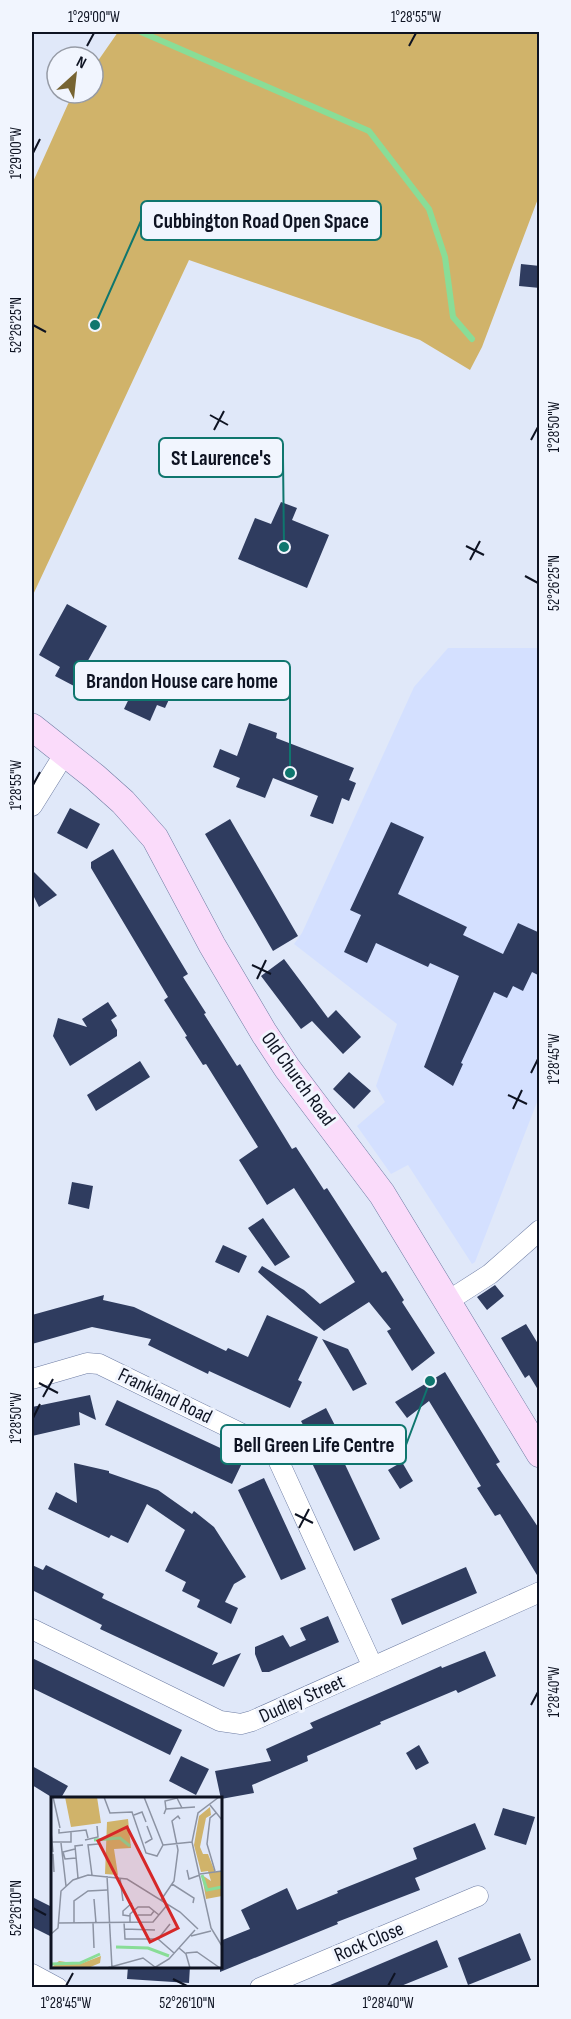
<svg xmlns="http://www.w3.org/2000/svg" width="571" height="2019" viewBox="0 0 571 2019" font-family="'Sofia Sans Condensed',sans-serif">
  <rect width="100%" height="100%" fill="#e0e8f9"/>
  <path fill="#d4e0ff" d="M448 648H539V1097L475 1262 472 1264 408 1165 391 1174 357 1126 385 1102 376 1086 397 1024 294 944 302 933 414 687Z"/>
  <path fill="#d0b36a" d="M118 32H539V196L482 347 470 370 420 340 189 260 32 597V184L68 104 75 93H93V68Z"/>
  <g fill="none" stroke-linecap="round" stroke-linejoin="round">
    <path stroke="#89dd97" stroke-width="6" d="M141 32 369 131 429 209 445 257 453 317 472 339"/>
  </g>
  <path fill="#2f3c5f" d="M521 264 540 266V288L519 286Z
    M281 502 297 508 292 520 329 535 307 588 238 559 255 518 271 524Z
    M67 604 107 626 74 686 55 676 60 667 39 655Z
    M139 678 172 693 165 708 157 705 150 721 124 709Z
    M249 723 277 733 276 738 354 768 349 780 356 783 349 801 342 798 333 824 310 816 318 796 273 778 265 798 236 787 240 778 213 767 220 749 237 756Z
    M70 808 100 824 87 849 57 833Z
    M230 819 298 936 273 951 205 834Z
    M391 822 424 837 398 894 467 927 463 935 503 954 518 923 540 933V976L532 972 523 991 513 986 507 998 494 992 461 1063 463 1064 453 1086 424 1067 459 976 430 963 428 967 376 943 367 963 344 952 361 915 350 910Z
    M113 849 188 974 183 977 206 1013 204 1014 237 1066 240 1064 292 1149 296 1147 324 1190 327 1188 382 1273 386 1271 404 1300 402 1302 435 1353 412 1371 387 1331 391 1329 369 1302 324 1331 258 1272 262 1266 304 1290 320 1304 355 1282 294 1188 267 1205 239 1160 258 1147 206 1064 203 1065 185 1037 187 1036 164 1000 168 997 91 868V862Z
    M32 870 57 895 39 907 32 893Z
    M284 959 328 1018 336 1010 361 1037 343 1054 312 1021 301 1029 261 976Z
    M108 1002 117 1016 111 1020 117 1030V1036L70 1066 53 1036 58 1018 87 1027 82 1019Z
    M140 1061 150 1077 96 1111 87 1095Z
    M349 1072 371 1091 354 1109 333 1089Z
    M72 1182 93 1186 89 1209 68 1204Z
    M263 1218 290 1257 275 1266 248 1228Z
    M223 1245 247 1256 239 1273 215 1262Z
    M495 1285 504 1296 487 1310 477 1297Z
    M104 1295 103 1300 134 1307 226 1351 228 1348 248 1357 267 1315 318 1337 298 1380 302 1382 290 1408 209 1371 208 1374 148 1345 151 1339 92 1327 32 1344V1315Z
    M526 1324 540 1347V1393L529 1375 525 1378 501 1338Z
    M322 1339 348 1349 367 1384 353 1391Z
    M445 1372 500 1462 496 1464 540 1530V1580L500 1514 495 1516 477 1488 481 1486 429 1401 407 1418 395 1402Z
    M90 1395 96 1420 79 1412 80 1425 32 1436V1407Z
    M117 1400 244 1459 232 1484 105 1425Z
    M326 1408 342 1439 335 1443 380 1539 354 1551 311 1461 320 1457 301 1421Z
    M402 1462 413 1481 400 1489 388 1470Z
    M74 1463 109 1471V1473L158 1490 192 1514 194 1511 214 1527 246 1577 234 1584 225 1602 238 1608 231 1624 197 1607 200 1600 182 1591 186 1582 165 1571 185 1530 147 1504 128 1543 111 1535 109 1538 48 1509 56 1492 77 1503Z
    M264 1478 306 1569 281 1580 238 1490Z
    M32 1565 43 1570 46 1565 104 1594 102 1598 218 1653 212 1665 241 1653 224 1687 100 1629 102 1625 32 1590Z
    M466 1567 477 1593 402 1625 391 1599Z
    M328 1616 339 1642 269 1672H262L255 1654V1647L283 1635 290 1647 306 1640 300 1628Z
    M485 1651 496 1676 458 1693 456 1690 380 1722 381 1724 307 1756 308 1761 252 1785 254 1793 221 1799 215 1771 271 1761 266 1749 313 1728 310 1723 425 1673 441 1666 442 1668Z
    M32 1658 182 1730 170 1755 32 1688Z
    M419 1745 429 1763 416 1770 406 1753Z
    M181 1756 209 1769 196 1795 169 1781Z
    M32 1766 68 1786 61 1798H53L32 1785Z
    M503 1808 535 1817 526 1845 494 1835Z
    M475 1823 486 1849 415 1878 420 1890 337 1922 338 1924 220 1972V1941L250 1929 241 1910 287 1888 297 1910 338 1893 337 1891 417 1859 413 1848Z
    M32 1897 52 1907V1937L32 1927Z
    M520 1933 531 1960 468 1985 458 1958Z
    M437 1940 448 1967 396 1988H323Z
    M128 1966H190L189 1983 127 1979Z"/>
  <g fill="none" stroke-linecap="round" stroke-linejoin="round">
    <defs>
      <path id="minor" d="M32 806 65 753
        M448 1301 490 1274 540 1230
        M32 1379 87 1363 99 1364 267 1446 274 1451 373 1667
        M32 1629 220 1721 241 1724 252 1721 540 1592
        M32 1974 58 1988
        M260 1988 478 1896"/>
      <path id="secondary" d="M32 727 95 777 123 802 155 838 212 945 264 1033 287 1068 382 1194 540 1454"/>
    </defs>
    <use href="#minor" stroke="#6d7ca3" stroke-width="21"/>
    <use href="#secondary" stroke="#6d7ca3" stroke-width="28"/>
    <use href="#minor" stroke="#fff" stroke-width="20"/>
    <use href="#secondary" stroke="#fadbfa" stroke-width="27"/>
  </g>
  <path fill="none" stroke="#0e1322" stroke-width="2" d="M87 46 94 33M409 46 416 33M33 153 40 139M33 325 46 332M210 415 228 425M214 430 224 411M531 440 538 427M466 546 484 555M470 560 480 541M525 576 538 583M33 785 40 772M252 965 271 974M257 979 266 960M531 1073 538 1059M508 1095 527 1104M513 1109 522 1090M39 1383 58 1393M43 1397 53 1379M33 1418 40 1404M295 1514 313 1523M299 1528 309 1509M531 1705 538 1692M33 1908 46 1915M173 1979 187 1986M66 1986 73 1973M388 1986 395 1973"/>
  <g text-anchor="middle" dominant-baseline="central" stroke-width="6" stroke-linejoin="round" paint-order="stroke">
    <g font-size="20" fill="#0e1322" stroke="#f1f5fe">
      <text transform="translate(298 1079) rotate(54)">Old Church Road</text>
      <text transform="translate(165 1396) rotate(26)">Frankland Road</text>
      <text transform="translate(302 1699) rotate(-24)">Dudley Street</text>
      <text transform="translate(369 1942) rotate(-23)">Rock Close</text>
    </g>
  </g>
  <g transform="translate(51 1797)">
    <rect width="171" height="171" fill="#e0e8f9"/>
    <path d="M14 0H46L50 26 20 30ZM159 10 160 18 155 21 149 50 152 57H157L164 75H171V99L155 102 151 78 160 84 157 74 150 75 143 48 148 19ZM77 22 80 51 63 52 67 78 54 77 56 25ZM50 159 49 166 37 171H0L8 164 29 167Z" fill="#d0b36a"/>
    <path fill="none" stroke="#89dd97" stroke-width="3" d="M43 43 69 41 79 49M151 78 156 93 171 90M65 150 97 151 118 159M0 167 29 166 49 157"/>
    <path fill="none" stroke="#8c93a3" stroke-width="1.5" d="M2 0 9 31M53 0 59 16 81 15 95 56 106 59 112 48 93 0M168 0 147 16 141 45 160 131 171 149M159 8 171 23M115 12 114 4 126 1 131 11M113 17 115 12 144 10M83 18 91 15 95 25M8 32V36L35 33 37 41M0 35 2 55M34 43 47 40 46 29M1 45H20V35M10 46 15 89M94 46 101 42 96 29M112 48 141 45M24 52 12 55 14 62 25 61M2 57 3 75M136 73 138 82 149 78M164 74 156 47 159 21 165 16M149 77 171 74M41 78 37 48 47 47M56 79 61 171M27 81 24 49 32 48M69 81 72 104M121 87 143 101 142 106M43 102 45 126M110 103 123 84 127 53 121 24 127 19 129 22M87 118H100L103 114M79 119 72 118V114L81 106M73 125 74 142H107L123 156M79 125V117L87 110H98L108 118M7 126 102 125 117 107M23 126V104L37 94 56 93M42 126 43 151M73 132 104 133M0 137 7 131 10 94 22 83 37 78 76 82 129 115 147 132M140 139 160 134M107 142 119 127M128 151 135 157 139 171M135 156 146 155 169 171M56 171 92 161 104 170M103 171 118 162 144 133"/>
    <path fill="#d62828" fill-opacity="0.15" stroke="#d62828" stroke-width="3" d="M76 30 127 131 99 145 47 44Z"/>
    <rect width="171" height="171" fill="none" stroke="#0e1322" stroke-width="3"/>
  </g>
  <path fill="none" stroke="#0f766e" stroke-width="2" d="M95 325L141 221M284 547L283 458M290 773L290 681M430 1381L406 1445"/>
  <g fill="#0f766e" stroke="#f1f5fe" stroke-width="2">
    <circle cx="95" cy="325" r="6"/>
    <circle cx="284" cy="547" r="6"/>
    <circle cx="290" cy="773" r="6"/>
    <circle cx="430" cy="1381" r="6"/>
  </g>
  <g fill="#f1f5fe" stroke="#0f766e" stroke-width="2">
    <rect x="141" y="201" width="240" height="39" rx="6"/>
    <rect x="159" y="438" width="124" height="39" rx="6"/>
    <rect x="74" y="661" width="216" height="39" rx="6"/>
    <rect x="221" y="1425" width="185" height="39" rx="6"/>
  </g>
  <g font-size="21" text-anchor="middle" font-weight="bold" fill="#0e1322">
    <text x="261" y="228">Cubbington Road Open Space</text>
    <text x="221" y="465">St Laurence's</text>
    <text x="182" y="688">Brandon House care home</text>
    <text x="314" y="1452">Bell Green Life Centre</text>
  </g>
  <rect width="571" height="2019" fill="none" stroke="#f1f5fe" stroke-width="66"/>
  <g transform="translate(75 75) rotate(27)"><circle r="28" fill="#f1f5fe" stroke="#969ba6" stroke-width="1.5"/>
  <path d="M0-4.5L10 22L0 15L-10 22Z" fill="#776432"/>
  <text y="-9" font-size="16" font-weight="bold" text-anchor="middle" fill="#0e1322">N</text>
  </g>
  <rect x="33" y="33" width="505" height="1953" fill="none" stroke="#0e1322" stroke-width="2"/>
  <g font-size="15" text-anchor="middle" fill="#0e1322">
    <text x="94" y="22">1°29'00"W</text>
    <text x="416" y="22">1°28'55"W</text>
    <text transform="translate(16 153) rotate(-90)" y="5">1°29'00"W</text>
    <text transform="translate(16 325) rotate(-90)" y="5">52°26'25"N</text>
    <text transform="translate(554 427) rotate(-90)" y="5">1°28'50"W</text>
    <text transform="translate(554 583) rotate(-90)" y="5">52°26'25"N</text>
    <text transform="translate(16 785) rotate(-90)" y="5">1°28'55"W</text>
    <text transform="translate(554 1059) rotate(-90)" y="5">1°28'45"W</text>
    <text transform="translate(16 1418) rotate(-90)" y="5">1°28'50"W</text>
    <text transform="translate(554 1692) rotate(-90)" y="5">1°28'40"W</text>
    <text transform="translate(16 1908) rotate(-90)" y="5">52°26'10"N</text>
    <text x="66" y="2008">1°28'45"W</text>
    <text x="187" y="2008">52°26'10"N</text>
    <text x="388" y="2008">1°28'40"W</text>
  </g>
</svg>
